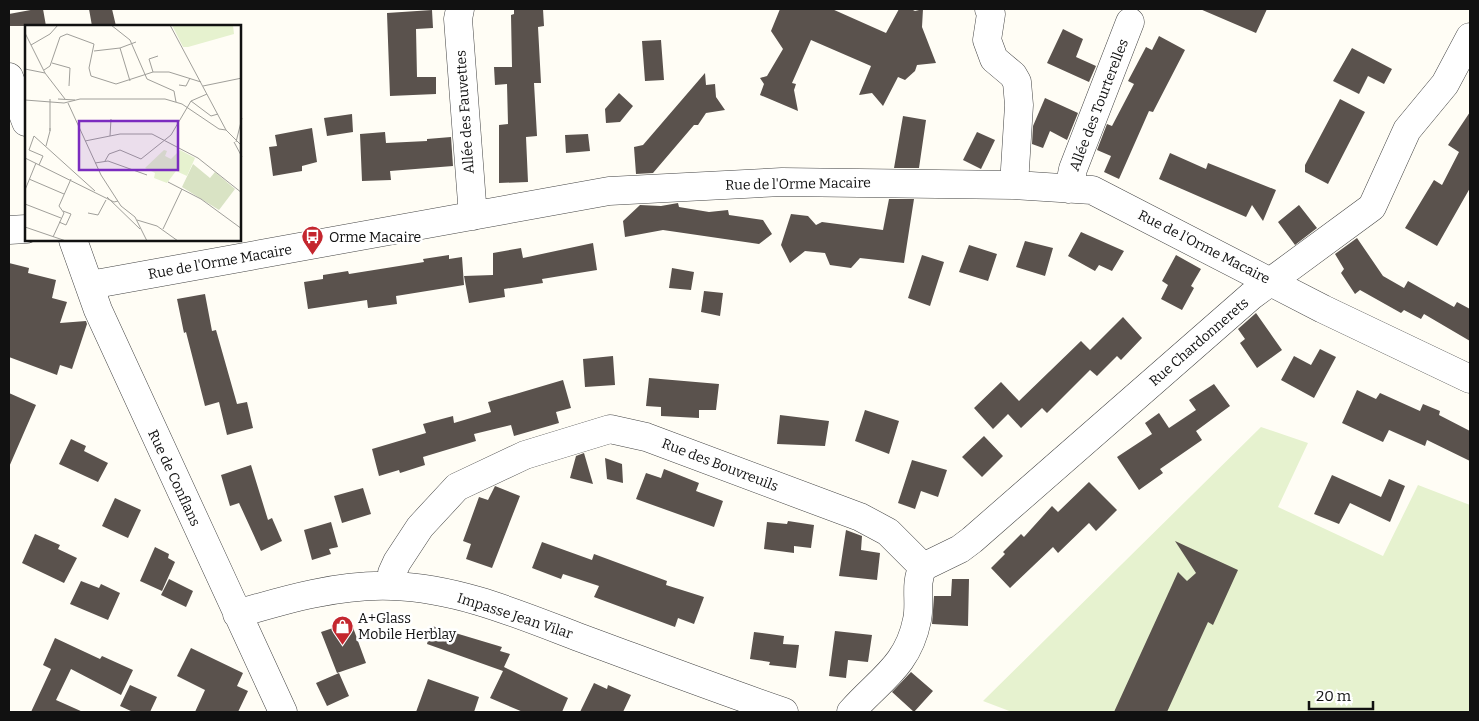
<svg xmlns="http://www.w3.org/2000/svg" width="1479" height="721" viewBox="0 0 1479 721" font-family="Bitter,serif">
  <rect width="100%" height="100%" fill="#fffdf5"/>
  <path fill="#e6f2cf" d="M1261 427 1308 443 1278 507 1383 556 1418 485 1470 505V712H1012L983 701Z"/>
  <path fill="#5a524d" d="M36 9H43L46 26H9V14Z
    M89 9H112L116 26H92Z
    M514 9H543L544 26 538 27 541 83H534L537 136 526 137 528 182 499 183V125L508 124 507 84 495 85 494 67H512L511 15 514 14Z
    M780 9H832L886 33 899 9H911L915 11 923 9 922 27 936 63 917 65 915 71 905 80 898 77 883 106 872 93 859 95 871 66 811 40 792 83 796 84 794 90 798 111 760 95 764 84 760 78 767 76 783 49 771 31Z
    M1200 9H1267L1256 33Z
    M432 10 433 28 416 29 417 77H436V94L390 96 387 13Z
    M1063 29 1083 39 1076 57 1096 66 1089 82 1047 63Z
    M1159 36 1185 50 1153 112 1149 111 1119 179 1104 172 1111 156 1097 150 1107 124 1112 126 1134 84 1128 81 1146 47 1152 50Z
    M661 40 664 80 645 81 642 41Z
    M1352 48 1392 69 1384 84 1368 76 1359 94 1333 81Z
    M705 73 706 85 715 84 716 97 725 110 706 113 698 125H694L653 173 636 174 634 147 643 145Z
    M619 93 633 106 620 122 606 123 605 109Z
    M1045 98 1078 113 1067 140 1050 131 1043 148 1032 144 1033 126Z
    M1340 99 1365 112 1328 184 1305 172V165Z
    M1470 112V188L1437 246 1405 228 1434 180 1442 185 1459 152 1448 145Z
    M352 114 353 132 327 136 324 118Z
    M903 116 926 120 919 168H894Z
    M312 128 317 162 302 166V171L273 176 269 147 277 146 275 135Z
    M385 132 386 143 427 141V139L451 137 453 166 390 171 391 180 362 181 360 134Z
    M977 132 995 140 981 169 963 160Z
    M588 134 590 151 566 153 565 135Z
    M1170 153 1206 169 1208 163 1276 190 1263 221 1252 205 1246 217 1159 179Z
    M889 199H914L904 263 860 258 851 268 830 265 825 253 805 251 790 263 781 245 791 214 808 216 816 225 822 222 883 230Z
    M678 203 679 207 709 212 728 210 729 215 763 220 772 234 759 244 663 230 625 237 623 221 640 205 661 206Z
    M1299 205 1317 228 1295 245 1278 222Z
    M1081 232 1124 251 1112 271 1099 265 1095 271 1068 256Z
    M1357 238 1383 276 1404 288 1408 281 1454 307 1457 302 1470 309V341L1424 314 1421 319 1404 310 1401 313 1360 290 1355 294 1341 273 1344 269 1335 254Z
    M1025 241 1053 248 1045 276 1016 267Z
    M593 243 597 270 542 279 543 283 504 289 505 297 469 303 464 276 493 275V253L521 248 523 258Z
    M969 245 997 254 988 281 959 272Z
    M449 255V259L462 257 464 285 396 296 397 304 368 308 367 300 308 309 304 282 323 279V275L348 271 349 274 424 262 423 259Z
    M922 255 944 262 930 306 908 298Z
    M1176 255 1201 269 1191 286 1194 288 1182 310 1161 299 1168 285 1162 281Z
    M9 263 29 268 28 273 56 280 52 298 67 302 60 323 86 321 87 324 72 369 60 365 57 375 9 357Z
    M672 268 694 272 691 290 669 288Z
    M704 291 723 293 720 316 701 312Z
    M205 294 212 331 216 330 237 404 247 402 253 428 227 435 219 402 205 406 186 332 184 333 177 299Z
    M1256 313 1282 350 1257 368 1240 343 1245 339 1238 329Z
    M1123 317 1142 338 1121 360 1117 356 1097 376 1090 370 1047 413 1042 408 1021 428 1008 414 993 429 974 408 1001 382 1019 401 1081 341 1090 350Z
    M1320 349 1336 357 1314 398 1281 380 1294 356 1311 365Z
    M613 356 615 385 585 387 583 359Z
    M649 378 719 384 716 410H699V418L661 416V407L646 406Z
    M563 380 571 408 556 412 559 423 514 436 511 425 474 434 476 441 423 457 425 465 400 473 399 470 379 476 372 449 426 433 423 424 453 416 454 423 491 412 488 402Z
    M1214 384 1230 406 1196 431 1202 440 1160 469 1163 473 1139 490 1117 457 1152 434 1145 423 1159 413 1169 428 1196 410 1189 400Z
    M1357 390 1376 399 1380 393 1420 411 1423 404 1440 411 1439 415 1470 431V461L1427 440 1425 446 1389 430 1383 442 1342 423Z
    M9 393 36 405 9 467Z
    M865 410 899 421 889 454 855 441Z
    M780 415 829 421 825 446 777 444Z
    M984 436 1003 456 982 477 962 457Z
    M71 439 86 446 84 451 108 463 98 482 59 464Z
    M584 453 593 484 570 478 576 456Z
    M605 458 622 464 623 483 607 479Z
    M912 460 947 470 938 497 921 491 915 509 898 503Z
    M251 465 268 520 272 518 282 541 261 551 239 503 230 506 221 475Z
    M664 469 699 483 696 491 723 501 714 527 636 499 646 473 661 478Z
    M1332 475 1381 497 1389 479 1405 486 1390 522 1350 503 1339 524 1314 514Z
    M1089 482 1117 510 1096 531 1089 523 1058 553 1053 547 1010 588 991 568 1005 554 1003 552 1021 534 1024 537 1052 506 1058 512Z
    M495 486 520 496 492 568 466 559 471 544 463 541 479 497 488 500Z
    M363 488 371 514 342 523 334 496Z
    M115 498 141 510 128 538 102 526Z
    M788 521 814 525 811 548 794 546V553L764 549 767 522 787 524Z
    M331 522 338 547 329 549 331 554 312 560 304 530Z
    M846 530 862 536 861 550 880 553 877 580 839 576Z
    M35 534 60 545 58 549 77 558 64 583 22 563Z
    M1175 541 1238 570 1213 625 1208 622 1167 712H1114L1178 572 1187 581 1196 573Z
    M542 542 592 560 594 554 667 581 666 585 704 597 694 624 678 618 675 627 594 597 599 586 563 574 561 579 532 568Z
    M155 547 169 554 168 558 175 562 162 591 140 581Z
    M169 579 193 591 186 607 161 595Z
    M952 579H969L968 626 932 624 934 596H951Z
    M81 581 99 588 101 584 120 593 108 620 70 604Z
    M351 622 366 663 337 673 321 632Z
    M432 626 502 647 500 651 510 654 504 667 568 698 562 712H523L490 698 503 671 427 644Z
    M835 631 872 635 868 662 848 660 846 678 829 676Z
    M754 632 784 636 783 644 799 645 796 668 769 665 770 662 750 659Z
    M55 638 100 659 102 656 133 670 121 695 71 669 56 700 83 712H31L51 669 43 665Z
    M191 648 243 673 237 686 248 691 238 712H195L205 690 177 676Z
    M911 672 933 691 914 712 892 692Z
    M339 673 349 696 327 706 316 683Z
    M428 679 479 697 474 712H416Z
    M594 683 607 689 608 685 631 695 623 712H580Z
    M130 685 157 697 150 712H133L120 706Z"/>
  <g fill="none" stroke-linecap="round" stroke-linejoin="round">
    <defs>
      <path id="minor" d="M460 9 458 19 473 216
        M989 9 991 14 987 40 994 59 1013 75 1017 82 1019 105 1014 185
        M9 77 26 122
        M1069 189 1073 169 1130 22
        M9 230 26 229
        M73 240 98 310 283 712
        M90 285 609 191 782 182 1014 185 1092 190 1323 309 1470 379
        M392 586V573L397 562 420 527 457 487 525 455 610 429 646 437 860 517 888 532 923 567
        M237 614C287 599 340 584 392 586 457 588 518 614 578 637 646 662 714 688 784 712
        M851 712C879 680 908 666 917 620 921 602 914 584 923 567L960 549 972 540 1251 296 1372 207 1407 130 1445 84 1470 37"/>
    </defs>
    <use href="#minor" stroke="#444" stroke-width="29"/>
    <use href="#minor" stroke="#fff" stroke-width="28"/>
  </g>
  <defs>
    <symbol id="bus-pin" viewBox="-11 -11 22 30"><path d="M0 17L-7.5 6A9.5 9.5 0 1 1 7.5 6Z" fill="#c4262e" stroke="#fff"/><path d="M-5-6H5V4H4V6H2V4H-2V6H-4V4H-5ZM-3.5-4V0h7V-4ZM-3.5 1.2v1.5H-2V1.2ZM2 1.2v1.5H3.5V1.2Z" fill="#fff"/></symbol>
    <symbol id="shop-pin" viewBox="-11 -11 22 30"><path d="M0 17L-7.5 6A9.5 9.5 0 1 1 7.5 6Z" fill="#c4262e" stroke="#fff"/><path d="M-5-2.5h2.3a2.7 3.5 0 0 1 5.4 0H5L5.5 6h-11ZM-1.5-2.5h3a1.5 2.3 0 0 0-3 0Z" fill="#fff"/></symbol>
  </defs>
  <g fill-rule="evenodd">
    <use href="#bus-pin" x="300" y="224" width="25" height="34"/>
    <use href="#shop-pin" x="330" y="614" width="25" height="34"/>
  </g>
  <g text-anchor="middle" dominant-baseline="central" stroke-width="5" stroke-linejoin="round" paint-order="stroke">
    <g font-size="14" fill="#111" stroke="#fff">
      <text transform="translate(1099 105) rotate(-69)">Allée des Tourterelles</text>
      <text transform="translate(465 112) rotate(-94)">Allée des Fauvettes</text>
      <text transform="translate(798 184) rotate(-1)">Rue de l'Orme Macaire</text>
      <text transform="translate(1204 247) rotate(27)">Rue de l'Orme Macaire</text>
      <text transform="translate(220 262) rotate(-10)">Rue de l'Orme Macaire</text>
      <text transform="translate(1199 342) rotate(-41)">Rue Chardonnerets</text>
      <text transform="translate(720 465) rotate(21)">Rue des Bouvreuils</text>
      <text transform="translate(174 478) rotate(65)">Rue de Conflans</text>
      <text transform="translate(515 616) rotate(18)">Impasse Jean Vilar</text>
    </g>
    <g font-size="14" fill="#111" stroke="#fff" text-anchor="start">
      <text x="329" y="237">Orme Macaire</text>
      <text x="358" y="618">A+Glass<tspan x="358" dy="16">Mobile Herblay</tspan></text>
    </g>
  </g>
  <g transform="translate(25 25)">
    <rect width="216" height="216" fill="#fffdf5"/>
    <path d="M168 139 185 153 190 147 210 164 194 185 157 162Z" fill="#d9e3c4"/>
    <path d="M147 0H208L209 9 163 22H158ZM139 125 142 126 140 131 146 134 155 125 170 133 162 151 151 146 142 158 129 153 130 148 120 143Z" fill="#e6f2cf"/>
    <path fill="none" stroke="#a09f9a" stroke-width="1" d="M86 0 105 15 122 54 149 66 151 77M145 0 201 105M0 8 20 48 40 74M6 20 25 9 33 0M95 23 111 17M69 26 95 23 105 56M27 38 45 43 44 61M0 44 20 48M19 45 25 41 35 12 42 9 69 19 64 43 66 51 91 59 128 47H144L176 57M128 47 124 34 133 31M154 60 161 61 165 53M178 61 217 53M33 74 50 75M0 75 39 78 55 74H140L157 79 194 104 201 105 217 121M166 76 186 91 193 89M43 78 76 150 96 181 110 192 122 216M25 103V106V74M85 111 86 94M60 116 95 109H127L173 133 217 168M209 117 217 132M211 117 217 93M21 121 25 106M0 133 89 177 93 176M116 134 146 110 166 76 182 69M80 136 84 129 95 125 116 134M70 138 83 136 122 150M14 140 18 131 4 125 9 111 70 166M4 154 39 169M143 157 176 174 217 204M0 165 11 138M82 172 115 204M0 179 36 193M63 188 73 190 81 175M112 195 132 201 153 216M34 197 41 200 46 189 38 186M0 202 41 216M138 204 157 164M28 212 39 188 34 181 46 154"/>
    <path fill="#7b2cbf" fill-opacity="0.15" stroke="#7b2cbf" stroke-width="2.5" d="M54 96H153V145H54Z"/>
    <rect width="216" height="216" fill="none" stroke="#111" stroke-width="2.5"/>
  </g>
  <rect width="1479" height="721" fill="none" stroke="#111111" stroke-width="20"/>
  <path d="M1309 701v8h64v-8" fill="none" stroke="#111111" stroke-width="2.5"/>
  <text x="1316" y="701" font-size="15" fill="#111111" stroke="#ffffff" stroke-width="4" paint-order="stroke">20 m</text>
</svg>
